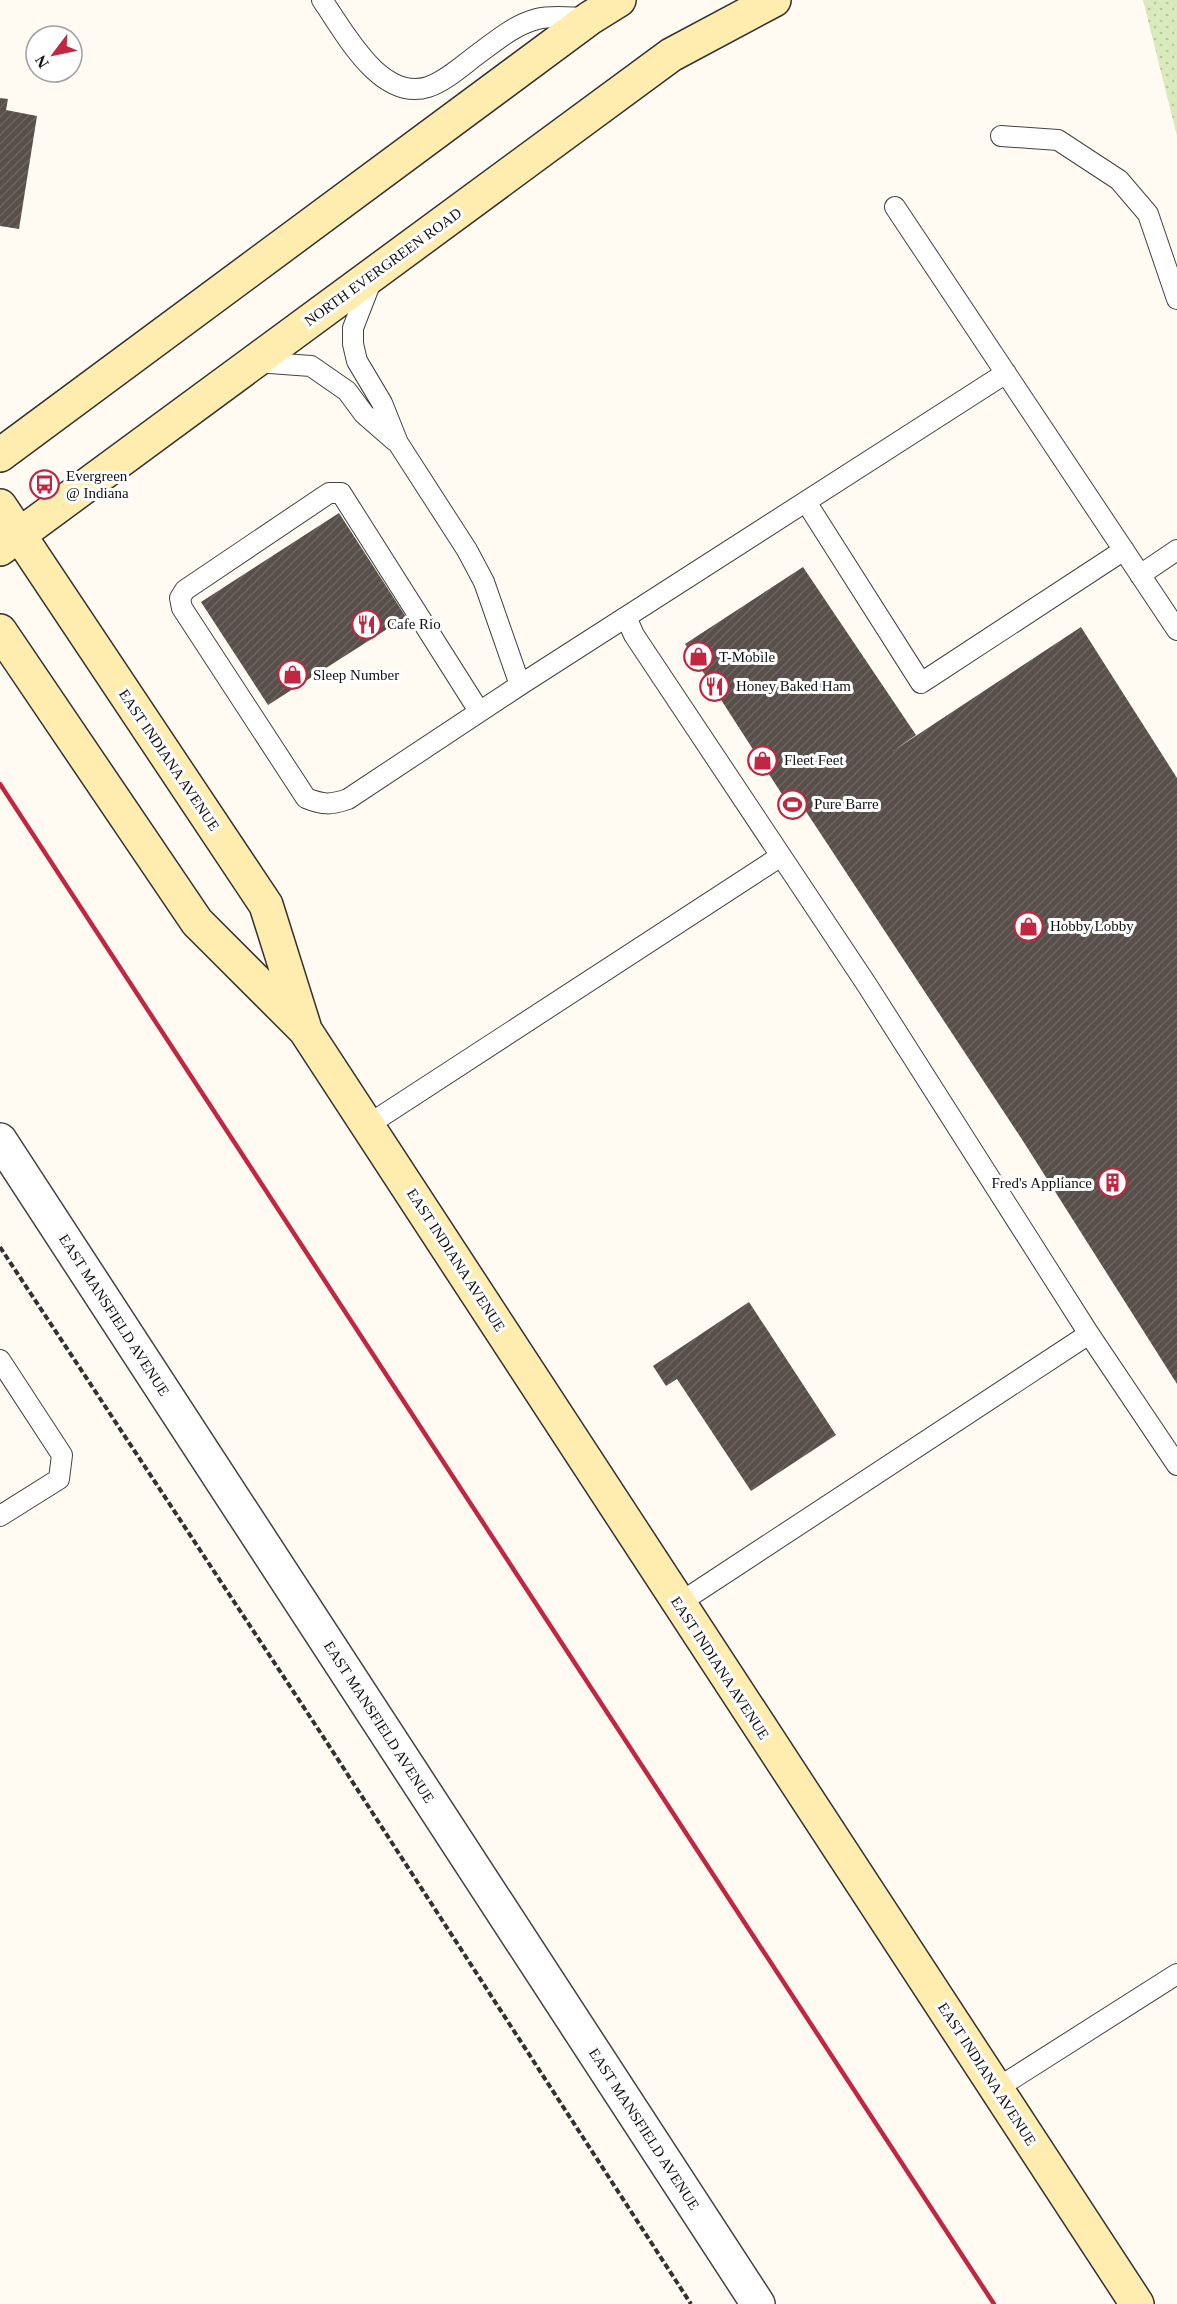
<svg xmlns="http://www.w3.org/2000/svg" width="1177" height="2304" viewBox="0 0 1177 2304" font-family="'Times New Roman',serif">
  <defs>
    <pattern id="grass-dots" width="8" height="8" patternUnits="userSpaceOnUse" patternTransform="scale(1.5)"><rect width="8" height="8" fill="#d9eabc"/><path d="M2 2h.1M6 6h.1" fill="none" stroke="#b9c8a1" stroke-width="1.8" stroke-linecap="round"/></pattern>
    <pattern id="building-hatch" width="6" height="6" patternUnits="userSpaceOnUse" patternTransform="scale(1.5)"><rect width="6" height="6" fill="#59504c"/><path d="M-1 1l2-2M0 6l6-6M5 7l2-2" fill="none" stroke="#6c6561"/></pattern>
  </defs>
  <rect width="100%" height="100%" fill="#fffbf3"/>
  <path fill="url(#grass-dots)" d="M1143 0H1177V136Z"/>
  <path fill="url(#building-hatch)" d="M0 98 8 99 6 110 37 116 19 229 0 226Z
    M339 513 406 617 268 705 201 602Z
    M803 567 916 735 893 751 1081 627 1177 778V1384L1023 1141 805 810 796 816 685 644Z
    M749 1302 836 1435 751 1491 677 1379 666 1386 653 1366Z"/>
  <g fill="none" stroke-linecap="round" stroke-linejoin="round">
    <defs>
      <path id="service" d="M322 0C344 31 380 102 428 87 446 81 463 65 478 54 496 41 514 25 537 19 552 15 572 18 587 18
        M1001 136 1058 140 1119 180 1148 214 1177 299
        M895 207 1177 630
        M372 279 353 328V344L357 361 382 403 398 443 467 550 484 582 520 685
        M256 362 311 366 347 391 364 414 395 441
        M806 502 921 683 1124 550
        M1140 575 1177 550
        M626 617 634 635 867 985 1089 1334 1177 1465
        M479 711 341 493H329L185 590 180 598 182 608 306 798C323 805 331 805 348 799L520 685 1006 373
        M368 1125 781 856
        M0 1360 62 1455 59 1479 0 1516
        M678 1604 1089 1334
        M996 2089 1177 1974"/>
      <path id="minor" d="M0 1140 758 2304"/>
      <path id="secondary" d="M0 455 590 18 619 0
        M0 506 266 905 304 1026
        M0 549 671 55 774 0
        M0 631 197 922 305 1030 1137 2304"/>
    </defs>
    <use href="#service" stroke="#434343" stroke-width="22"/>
    <use href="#minor" stroke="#434343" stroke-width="36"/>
    <use href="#secondary" stroke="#323232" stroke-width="36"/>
    <path stroke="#323232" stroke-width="4" stroke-dasharray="6 3" stroke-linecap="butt" d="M0 1247 324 1738 691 2304"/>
    <use href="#service" stroke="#fff" stroke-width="20"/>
    <use href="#minor" stroke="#fff" stroke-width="33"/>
    <use href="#secondary" stroke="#feedae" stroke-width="33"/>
    <path stroke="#c12740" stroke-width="4.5" d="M0 784 994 2304"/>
  </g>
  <defs>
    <symbol id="bus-ring" viewBox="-11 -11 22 22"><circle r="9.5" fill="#fff" stroke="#c12740" stroke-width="1.5"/><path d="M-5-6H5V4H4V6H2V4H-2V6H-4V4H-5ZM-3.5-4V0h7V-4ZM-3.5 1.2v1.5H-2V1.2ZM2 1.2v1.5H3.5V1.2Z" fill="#c12740"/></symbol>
    <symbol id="restaurant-ring" viewBox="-11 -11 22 22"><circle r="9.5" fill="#fff" stroke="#c12740" stroke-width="1.5"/><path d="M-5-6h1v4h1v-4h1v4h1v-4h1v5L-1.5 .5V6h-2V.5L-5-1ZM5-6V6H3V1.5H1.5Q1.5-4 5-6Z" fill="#c12740"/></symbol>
    <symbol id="shop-ring" viewBox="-11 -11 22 22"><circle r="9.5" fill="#fff" stroke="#c12740" stroke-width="1.5"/><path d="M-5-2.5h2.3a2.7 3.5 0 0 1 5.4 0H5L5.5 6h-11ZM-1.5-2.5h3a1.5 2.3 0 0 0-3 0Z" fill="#c12740"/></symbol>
    <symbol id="stadium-ring" viewBox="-11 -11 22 22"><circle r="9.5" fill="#fff" stroke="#c12740" stroke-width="1.5"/><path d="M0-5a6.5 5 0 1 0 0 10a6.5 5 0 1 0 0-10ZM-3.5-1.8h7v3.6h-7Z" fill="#c12740"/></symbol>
    <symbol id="building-ring" viewBox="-11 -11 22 22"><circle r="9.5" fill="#fff" stroke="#c12740" stroke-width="1.5"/><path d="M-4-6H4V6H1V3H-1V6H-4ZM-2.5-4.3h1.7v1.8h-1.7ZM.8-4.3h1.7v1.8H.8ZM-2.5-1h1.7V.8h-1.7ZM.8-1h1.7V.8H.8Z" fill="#c12740"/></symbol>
  </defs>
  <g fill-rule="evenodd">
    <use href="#bus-ring" x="28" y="468" width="33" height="33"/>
    <use href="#restaurant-ring" x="350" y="608" width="33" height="33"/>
    <use href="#shop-ring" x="682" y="640" width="33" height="33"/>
    <use href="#shop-ring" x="276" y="658" width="33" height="33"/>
    <use href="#restaurant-ring" x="698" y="670" width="33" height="33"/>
    <use href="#shop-ring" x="746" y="744" width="33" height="33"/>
    <use href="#stadium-ring" x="776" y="788" width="33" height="33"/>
    <use href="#shop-ring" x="1012" y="910" width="33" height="33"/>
    <use href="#building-ring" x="1096" y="1166" width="33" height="33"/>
  </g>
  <g text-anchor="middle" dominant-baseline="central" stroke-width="6" stroke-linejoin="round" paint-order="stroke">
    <g font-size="15" fill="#101010" stroke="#fff">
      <text transform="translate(383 267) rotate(-36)">NORTH EVERGREEN ROAD</text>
      <text transform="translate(169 760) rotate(56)">EAST INDIANA AVENUE</text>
      <text transform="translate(456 1260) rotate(57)">EAST INDIANA AVENUE</text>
      <text transform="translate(114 1315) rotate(57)">EAST MANSFIELD AVENUE</text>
      <text transform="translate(720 1668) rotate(57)">EAST INDIANA AVENUE</text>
      <text transform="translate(379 1722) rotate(57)">EAST MANSFIELD AVENUE</text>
      <text transform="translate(987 2074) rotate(57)">EAST INDIANA AVENUE</text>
      <text transform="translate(644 2129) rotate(57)">EAST MANSFIELD AVENUE</text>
    </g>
    <g font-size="15" fill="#101010" stroke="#fff" text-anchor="start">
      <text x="66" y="476">Evergreen<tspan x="66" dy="17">@ Indiana</tspan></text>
      <text x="387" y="624">Cafe Rio</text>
      <text x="719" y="657">T-Mobile</text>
      <text x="313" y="675">Sleep Number</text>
      <text x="736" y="686">Honey Baked Ham</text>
      <text x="784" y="760">Fleet Feet</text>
      <text x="814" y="804">Pure Barre</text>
      <text x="1050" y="926">Hobby Lobby</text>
      <text x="1092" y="1183" text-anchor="end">Fred's Appliance</text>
    </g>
  </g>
  <g transform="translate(54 54) rotate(238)"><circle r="28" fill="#ffffff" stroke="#9f9f9f" stroke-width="1.5"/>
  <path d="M0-4.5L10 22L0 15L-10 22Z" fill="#c12740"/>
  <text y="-9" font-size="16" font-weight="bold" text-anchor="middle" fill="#101010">N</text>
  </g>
</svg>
